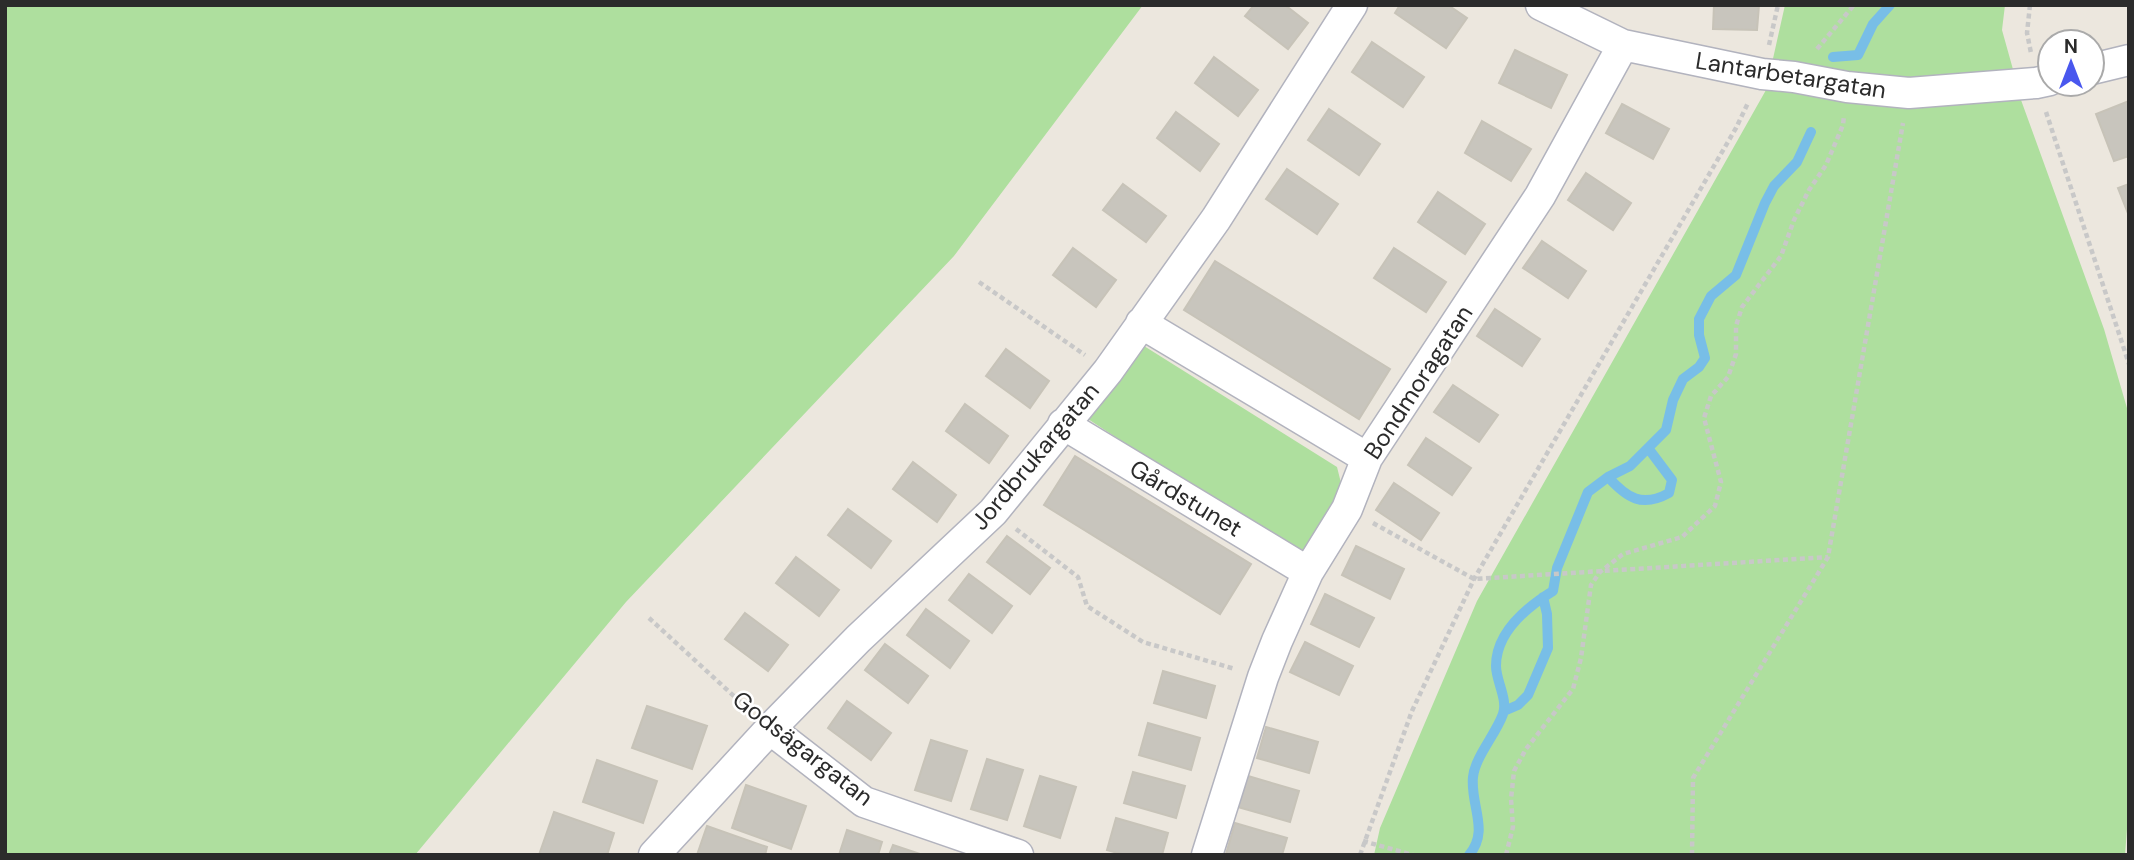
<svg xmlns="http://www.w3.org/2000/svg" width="2134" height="860" viewBox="0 0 2134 860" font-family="'DM Sans',sans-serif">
  <rect width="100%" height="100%" fill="#ece7de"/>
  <path fill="#aedf9e" d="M5 5H1143L954 256 626 602 415 855H5Z
    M1785 5H2005L2002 30 2014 73 1927 76 1923 96 2021 100 2104 329 2129 415V803L2125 855H1374L1380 828 1477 601 1766 90Z
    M1144 346 1337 467 1343 491 1300 558 1088 419Z"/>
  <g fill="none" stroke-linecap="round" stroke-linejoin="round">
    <path stroke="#78bee7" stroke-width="10" d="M1833 57 1858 55 1873 24 1890 5
      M1608 477C1627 498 1642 508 1669 493L1672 480 1648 448
      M1504 711 1518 705 1528 695 1548 648 1547 614 1543 597
      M1469 855C1490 831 1470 805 1473 777 1475 757 1496 734 1503 714 1508 699 1496 681 1496 666 1496 632 1527 607 1553 591L1557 568 1588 492 1608 477 1630 466 1666 430 1673 400 1683 379 1699 367 1705 358 1699 335V319L1711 296 1736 275 1765 203 1774 186 1797 162 1811 132"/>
  </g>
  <path fill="#c8c5bd" stroke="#c7c3b8" stroke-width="2" d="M1254 5H1285L1308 23 1288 49 1245 16Z
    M1400 5H1448L1467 18 1446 48 1395 13Z
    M1714 5H1759L1757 30 1713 29Z
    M1372 42 1424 77 1403 107 1352 72Z
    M1515 50 1567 75 1551 108 1499 83Z
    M1214 57 1258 90 1238 116 1195 83Z
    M2129 101V156L2114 161 2096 114Z
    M1622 104 1669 129 1653 159 1606 133Z
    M1329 109 1380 144 1359 175 1308 140Z
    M1176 112 1219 144 1200 171 1157 138Z
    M1482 121 1531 149 1511 181 1465 153Z
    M1287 169 1338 204 1317 234 1266 199Z
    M1586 173 1631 203 1613 230 1568 200Z
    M1123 184 1166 216 1146 242 1103 210Z
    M2129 184V216L2118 188Z
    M1438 192 1485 224 1465 254 1418 222Z
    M1542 241 1586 271 1568 298 1523 268Z
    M1073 248 1116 280 1096 307 1053 275Z
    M1394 248 1446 282 1426 312 1374 278Z
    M1215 261 1390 369 1359 419 1184 310Z
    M1495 309 1540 339 1522 366 1477 336Z
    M1006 349 1049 381 1030 408 986 376Z
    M1453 385 1498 415 1479 442 1434 412Z
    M965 404 1008 436 989 463 946 431Z
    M1426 438 1471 468 1452 495 1408 465Z
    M1075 456 1251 564 1220 614 1044 505Z
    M913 462 956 495 937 522 893 489Z
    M1394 483 1439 513 1421 540 1376 510Z
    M848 509 891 541 871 568 828 535Z
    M1007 536 1050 568 1030 594 987 562Z
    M1356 546 1404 569 1390 599 1342 575Z
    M796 557 839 590 819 616 776 583Z
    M969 574 1012 606 992 633 949 600Z
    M1325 594 1374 618 1359 647 1311 624Z
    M926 609 969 641 950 668 907 635Z
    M745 613 788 645 768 671 725 639Z
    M1305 642 1353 666 1339 695 1290 672Z
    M885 644 928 676 908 703 865 670Z
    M1163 671 1215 686 1206 718 1154 703Z
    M847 701 891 733 871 760 828 728Z
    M647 706 707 726 692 769 632 748Z
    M1148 723 1200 738 1191 770 1139 755Z
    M1266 727 1318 742 1309 773 1257 758Z
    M931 740 967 751 951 801 915 790Z
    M987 759 1023 770 1007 820 971 809Z
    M597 760 657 781 643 823 583 802Z
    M1133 772 1185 786 1176 818 1124 803Z
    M1040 776 1076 787 1060 838 1024 826Z
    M1248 776 1299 791 1290 822 1238 807Z
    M746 785 806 806 791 849 732 828Z
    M554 812 614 833 607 855H539Z
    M1116 818 1168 833 1162 855H1125L1107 850Z
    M1235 823 1287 838 1282 855 1226 854Z
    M707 826 767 847 765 855H697Z
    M847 830 882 842 878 855H839Z
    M893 845 923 855H889Z"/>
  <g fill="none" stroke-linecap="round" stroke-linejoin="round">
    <defs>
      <path id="minor" d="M1541 5 1623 45 1762 74 1794 77 1847 87 1909 93 2036 83 2050 80
        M2092 69 2129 60
        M1141 323 1367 458
        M1063 424 1308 572
        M770 729 864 802 1018 855
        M654 855 770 729 858 639 993 512 1108 371 1216 219 1352 5
        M1207 855 1263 677 1277 641 1308 572 1347 509 1367 458 1540 196 1623 45"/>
    </defs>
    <use href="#minor" stroke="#b2b3be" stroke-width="33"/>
    <path stroke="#c8c8c8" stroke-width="4.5" stroke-dasharray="5 3.5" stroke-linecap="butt" d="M2030 5 2027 33 2031 53
      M1769 45 1778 5
      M1817 49 1854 5
      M2046 112 2129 364
      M979 282 1085 355
      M1373 523 1474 579 1828 557
      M1016 529 1078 577 1087 606 1143 642 1235 669
      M649 618 749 710
      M1363 841 1413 855
      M1360 855 1412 711 1474 579 1736 128 1748 103
      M1506 855 1513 827 1511 799 1514 771 1526 749 1573 689 1581 658 1591 585 1600 572 1623 554 1682 537 1715 506 1721 482 1704 418 1711 396 1728 377 1736 354V326L1742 307 1781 256 1794 220 1809 190 1826 165 1843 125 1844 116
      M1692 855 1693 778 1828 557 1903 123"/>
    <use href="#minor" stroke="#fff" stroke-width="30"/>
  </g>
  <g text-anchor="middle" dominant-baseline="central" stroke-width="5" stroke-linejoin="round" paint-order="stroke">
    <g font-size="24" fill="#2b2b2b" stroke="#fff">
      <text transform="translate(1791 75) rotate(9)">Lantarbetargatan</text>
      <text transform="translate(1418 382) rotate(-57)">Bondmoragatan</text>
      <text transform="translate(1035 456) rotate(-50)">Jordbrukargatan</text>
      <text transform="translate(1186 498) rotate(31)">Gårdstunet</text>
      <text transform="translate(803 748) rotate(38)">Godsägargatan</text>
    </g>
  </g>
  <rect width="2134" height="860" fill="none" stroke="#2b2b2b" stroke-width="14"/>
  <g transform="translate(2071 63)"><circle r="33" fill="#ffffff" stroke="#aaaaaa" stroke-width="2"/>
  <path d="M0-5L12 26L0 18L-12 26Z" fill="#4957ee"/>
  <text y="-10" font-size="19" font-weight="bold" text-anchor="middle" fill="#2b2b2b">N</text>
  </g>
</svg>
